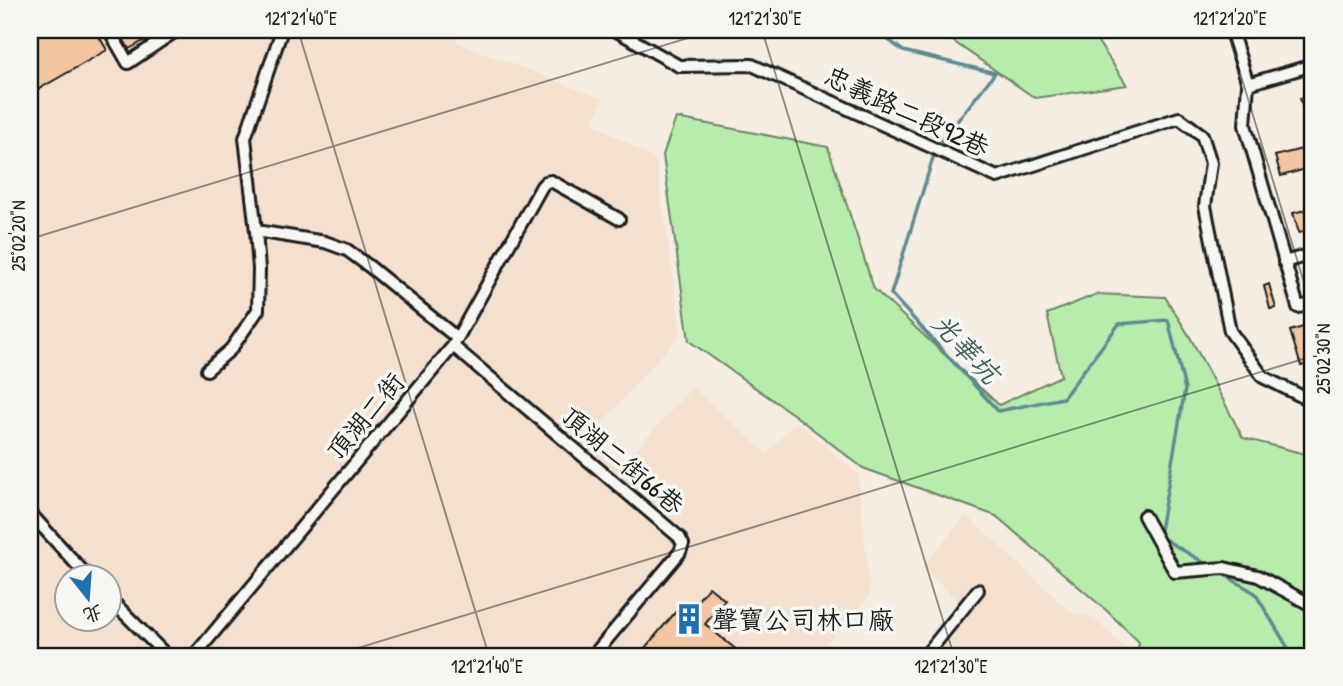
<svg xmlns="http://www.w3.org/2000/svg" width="1343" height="686" viewBox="0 0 1343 686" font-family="'Patrick Hand','LXGW WenKai TC',sans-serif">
  <rect width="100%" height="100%" fill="#f5ece2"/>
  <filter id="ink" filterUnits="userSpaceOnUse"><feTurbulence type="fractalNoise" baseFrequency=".0143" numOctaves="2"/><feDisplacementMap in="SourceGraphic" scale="14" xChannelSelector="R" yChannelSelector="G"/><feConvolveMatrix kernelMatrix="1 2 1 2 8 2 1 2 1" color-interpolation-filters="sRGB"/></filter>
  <g filter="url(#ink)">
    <path fill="#f4e0cf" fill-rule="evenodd" d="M30 30H451L458 43 603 99 593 123 656 160 681 333 589 438 622 465 692 387 767 454 796 421 858 474 870 595 825 645 836 656H30ZM66 578H108V620H66Z
      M966 515 1074 615 1093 617 1128 651 1126 656H915L960 603 922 567Z"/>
    <path fill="#b7ecad" stroke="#6a8464" stroke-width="2" d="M937 30H1090L1127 85 1035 98Z
      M676 118 828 147 874 289 999 405 1061 376 1047 314 1097 294 1165 297 1190 337 1243 438 1313 456V656H1137L1139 642 1107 611 996 516 863 468 797 417 689 341 663 155Z"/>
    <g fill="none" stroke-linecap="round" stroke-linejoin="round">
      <path stroke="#5b8c91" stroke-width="3.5" d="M876 30 903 51 995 73 936 148 891 294 998 411 1063 398 1119 324 1168 320 1185 389 1159 536 1208 565
        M1218 571 1255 593 1291 653"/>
    </g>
    <path fill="#f3c5a2" stroke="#1c1c1c" stroke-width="2" d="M30 30H95L107 50 30 94Z
      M118 30H163L129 49Z
      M1313 95V113L1305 115 1300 98Z
      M1313 146V167L1281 176 1275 156Z
      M1313 208V229L1299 233 1293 213Z
      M1269 284 1276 308 1270 309 1264 286Z
      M1313 324V336L1305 337 1308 347 1313 346V363L1301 366 1290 331Z
      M709 587 725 600 705 624 744 656H638L679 608 686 614Z"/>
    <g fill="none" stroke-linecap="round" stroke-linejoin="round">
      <defs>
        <path id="minor" d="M109 30 128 63 177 30
          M615 30 679 66 752 65 997 177 1179 118 1202 135 1211 163 1205 206 1230 331 1263 377 1313 402
          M1231 30 1248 84 1245 125 1298 307 1313 304
          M1248 84 1313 65
          M256 231 325 242 347 250 370 267 457 338
          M1284 262 1313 254
          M453 346 679 537 683 544 680 552 593 656
          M207 370 231 349 258 310 259 269 256 231 245 138 282 30
          M30 513 89 578
          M1144 516 1175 572 1224 568 1258 576 1313 606
          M108 597 167 656
          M194 656 453 346 542 186 546 182 551 181 619 219
          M925 656 978 590"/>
      </defs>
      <use href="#minor" stroke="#1c1c1c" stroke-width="16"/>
      <use href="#minor" stroke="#f6f6f2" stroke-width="10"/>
    </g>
  </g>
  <path fill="none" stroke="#1c1c1c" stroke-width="2" stroke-opacity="0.45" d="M298 30 489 656M762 30 954 656M1227 30 1313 312M30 239 714 30M332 656 1313 356"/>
  <defs>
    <symbol id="building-bare" viewBox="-9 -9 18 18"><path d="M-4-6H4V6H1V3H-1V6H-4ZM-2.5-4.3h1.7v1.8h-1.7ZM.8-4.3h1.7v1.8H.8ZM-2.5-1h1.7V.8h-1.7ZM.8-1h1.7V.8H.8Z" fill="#1f6fb2" stroke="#f6f6f2" stroke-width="2.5" paint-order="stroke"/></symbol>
  </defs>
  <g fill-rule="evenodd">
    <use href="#building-bare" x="667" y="597" width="44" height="44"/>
  </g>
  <g text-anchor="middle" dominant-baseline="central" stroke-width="7" stroke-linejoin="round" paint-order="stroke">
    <g font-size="26" fill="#1c1c1c" stroke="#f6f6f2">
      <text transform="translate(907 111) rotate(25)">忠義路二段92巷</text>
      <text transform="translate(365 416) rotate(-50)">頂湖二街</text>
      <text transform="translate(623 460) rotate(40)">頂湖二街66巷</text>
    </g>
    <g font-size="26" fill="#1c1c1c" stroke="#f6f6f2" text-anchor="start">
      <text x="712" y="619">聲寶公司林口廠</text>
    </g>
    <g font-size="28" font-style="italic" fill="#415d60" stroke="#f6f6f2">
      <text transform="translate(966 348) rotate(47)">光華坑</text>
    </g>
  </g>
  <rect width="1343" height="686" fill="none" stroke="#f6f6f2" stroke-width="77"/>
  <g transform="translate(88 598) rotate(163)"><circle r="33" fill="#f6f6f2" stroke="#9f9f9c" stroke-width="2"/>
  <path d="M0-5L12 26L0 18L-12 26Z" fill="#1f6fb2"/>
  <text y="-10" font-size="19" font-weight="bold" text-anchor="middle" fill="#1c1c1c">北</text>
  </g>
  <rect x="38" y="38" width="1266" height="610" fill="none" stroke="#1c1c1c" stroke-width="2.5"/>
  <g font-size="18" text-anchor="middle" fill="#1c1c1c">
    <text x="301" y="25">121°21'40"E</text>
    <text x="765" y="25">121°21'30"E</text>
    <text x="1230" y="25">121°21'20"E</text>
    <text transform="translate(19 236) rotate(-90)" y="6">25°02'20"N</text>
    <text transform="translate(1324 359) rotate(-90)" y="6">25°02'30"N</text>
    <text x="487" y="673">121°21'40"E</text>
    <text x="951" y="673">121°21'30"E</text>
  </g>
</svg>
